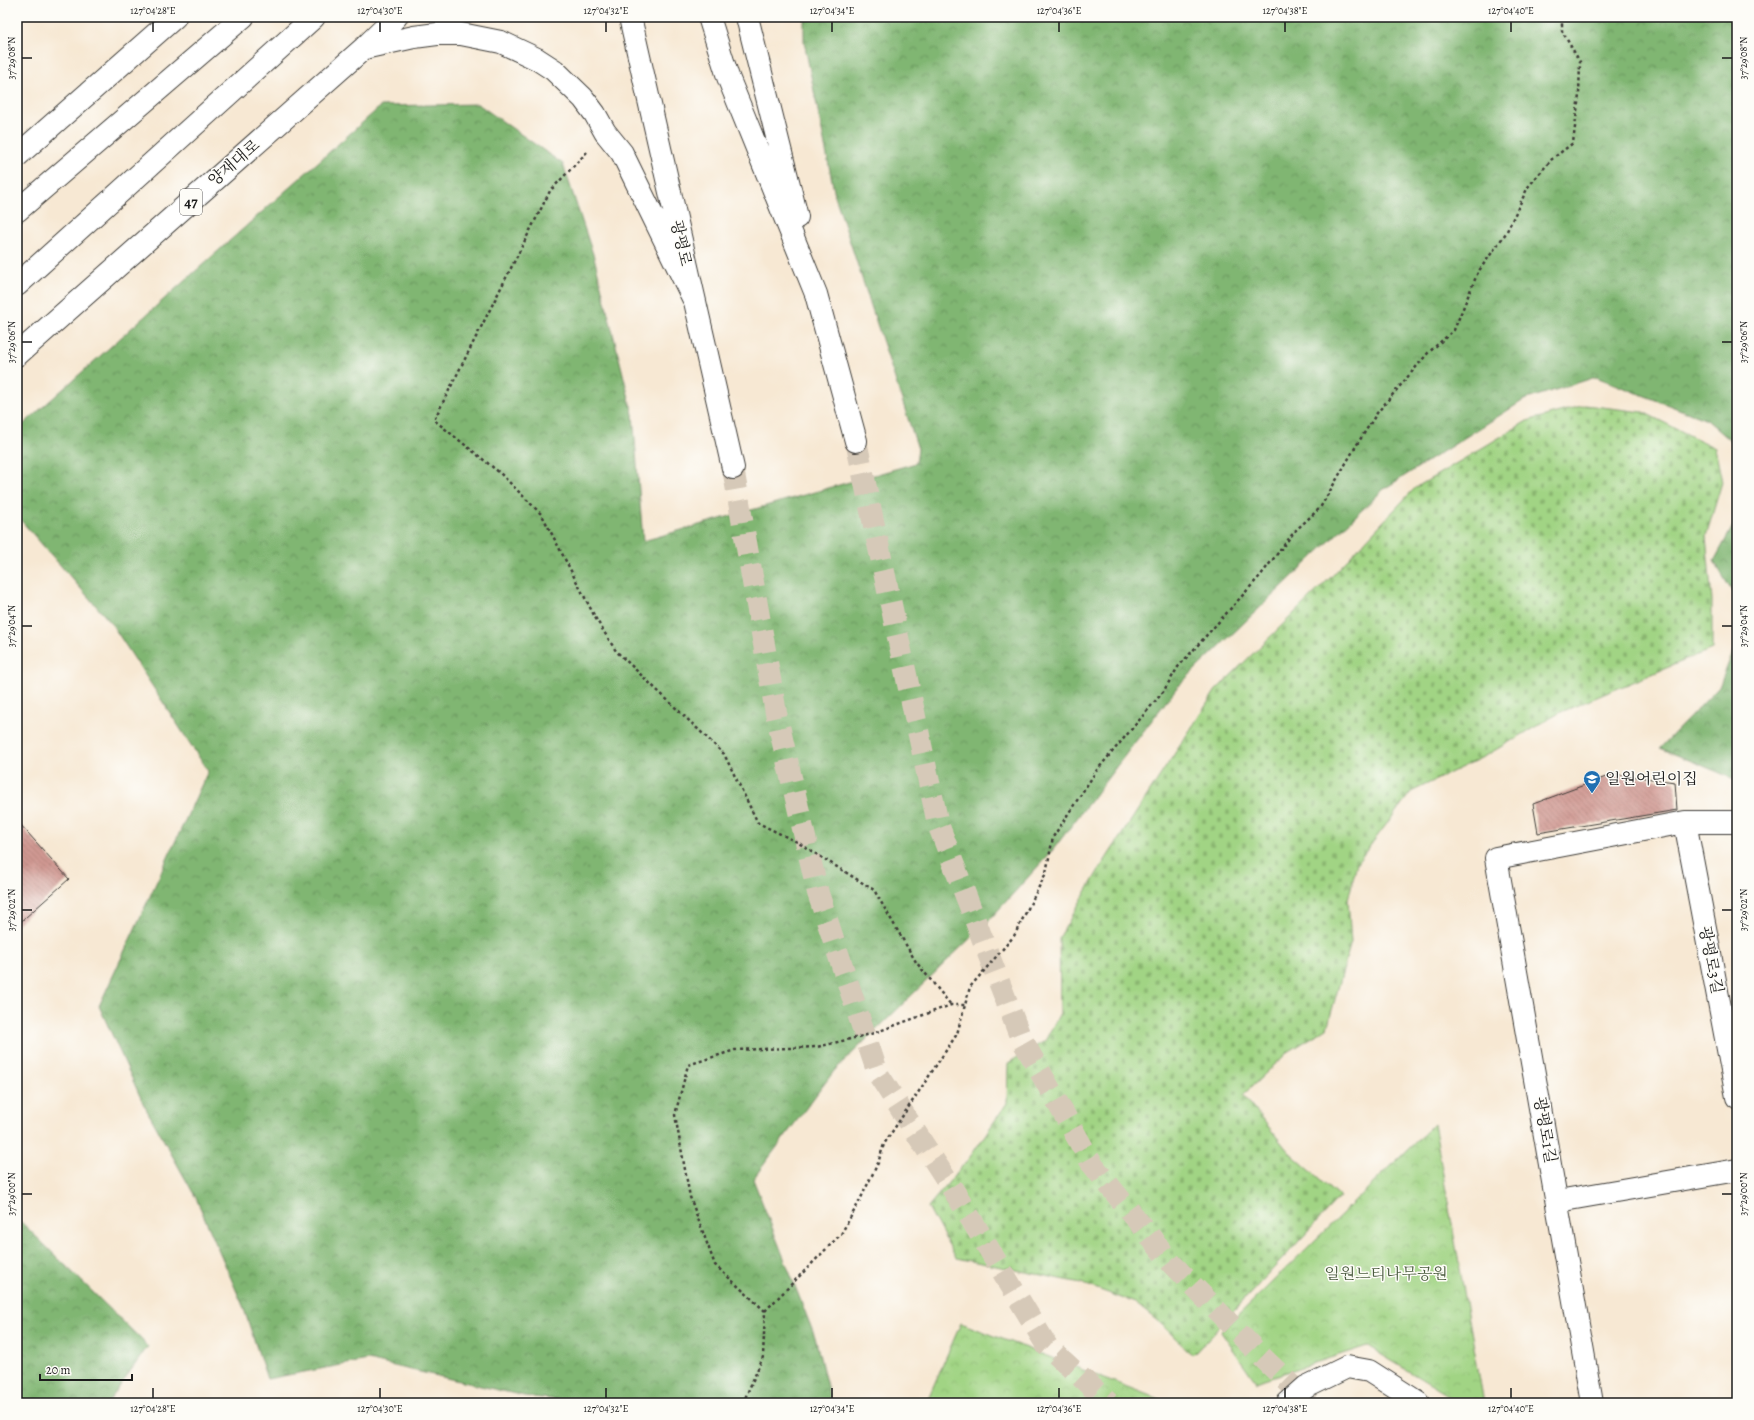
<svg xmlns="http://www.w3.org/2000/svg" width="1754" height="1420" viewBox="0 0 1754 1420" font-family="Alegreya,'Noto Serif KR',serif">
  <defs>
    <pattern id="forest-crowns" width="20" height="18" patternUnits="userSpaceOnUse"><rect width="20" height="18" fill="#80b672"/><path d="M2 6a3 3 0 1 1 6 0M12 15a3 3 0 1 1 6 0" fill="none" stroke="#68935d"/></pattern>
    <pattern id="cemetery-stones" width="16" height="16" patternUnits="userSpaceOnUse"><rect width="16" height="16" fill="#a1d484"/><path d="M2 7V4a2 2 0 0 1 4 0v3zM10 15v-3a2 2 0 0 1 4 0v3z" fill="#8ab571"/></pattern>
    <pattern id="park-crowns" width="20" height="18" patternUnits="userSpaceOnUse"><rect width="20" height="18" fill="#a1d484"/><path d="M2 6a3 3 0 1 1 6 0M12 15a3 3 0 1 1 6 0" fill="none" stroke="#8ab571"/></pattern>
    <pattern id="building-back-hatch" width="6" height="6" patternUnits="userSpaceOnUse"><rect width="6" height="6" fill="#d09892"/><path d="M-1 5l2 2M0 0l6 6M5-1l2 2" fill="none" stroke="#a87b76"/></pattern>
  </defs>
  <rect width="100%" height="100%" fill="#fdfcf7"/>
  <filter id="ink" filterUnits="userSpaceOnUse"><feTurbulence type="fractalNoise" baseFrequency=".025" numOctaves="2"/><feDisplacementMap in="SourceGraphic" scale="8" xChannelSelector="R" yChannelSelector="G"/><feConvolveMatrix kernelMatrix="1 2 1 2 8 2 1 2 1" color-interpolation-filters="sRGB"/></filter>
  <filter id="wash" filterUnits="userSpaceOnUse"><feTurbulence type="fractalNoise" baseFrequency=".012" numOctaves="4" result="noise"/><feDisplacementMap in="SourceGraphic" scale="16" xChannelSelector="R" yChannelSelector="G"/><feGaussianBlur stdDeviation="0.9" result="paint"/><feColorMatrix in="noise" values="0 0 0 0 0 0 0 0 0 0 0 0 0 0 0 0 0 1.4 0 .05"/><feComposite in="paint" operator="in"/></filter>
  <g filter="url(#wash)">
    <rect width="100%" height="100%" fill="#f7e8d3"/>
    <path fill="url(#forest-crowns)" stroke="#4e6947" d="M804 17H1737V446L1707 420 1596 377 1524 400 1384 489 1178 686 1052 851 991 918 834 1071 753 1179 815 1337 831 1403H586L524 1396 368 1360 267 1379 243 1306 196 1198 144 1105 99 1006 208 771 111 623 17 516V430L381 106 478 104 563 164 594 257 633 414 643 541 916 463 918 449 835 196 804 41Z
      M1737 519V600L1714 561Z
      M1737 642V780L1660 748 1719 687Z
      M17 1218 148 1346 108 1403H17Z"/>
    <path fill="url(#cemetery-stones)" stroke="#5e7850" d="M1585 405 1643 412 1715 448 1722 482 1706 536 1712 601V649L1561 712 1485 756 1411 792 1357 863 1348 900 1351 942 1327 1028 1288 1052 1243 1095 1288 1151 1340 1197 1193 1355 1160 1323 1135 1303 1081 1283 956 1258 928 1207 970 1157 1007 1103 1008 1063 1045 1041 1060 1013 1059 938 1100 868 1216 690 1332 576 1415 488 1527 421Z"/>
    <path fill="url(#park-crowns)" stroke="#5e7850" d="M1434 1124 1484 1403H1461L1367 1346 1256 1382 1221 1332Z
      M961 1323 1169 1403H926Z"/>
    <g id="blocks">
      <path fill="url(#building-back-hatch)" d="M1614 774 1675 782 1677 810 1538 833 1533 804Z
        M19 823 69 879 17 925V825Z"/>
    </g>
  </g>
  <g filter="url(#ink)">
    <use href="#blocks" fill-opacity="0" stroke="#3d3b37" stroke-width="1"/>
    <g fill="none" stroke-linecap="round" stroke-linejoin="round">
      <path stroke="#d6c9b8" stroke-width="22" stroke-dasharray="22 11" stroke-linecap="butt" d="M856 441 938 824 1020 1036 1092 1164 1172 1264 1261 1356 1310 1403
        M733 468 776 713 818 893 878 1074 959 1199 1047 1346 1109 1403"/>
      <defs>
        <path id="minor" d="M1685 822 1737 1097
          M1558 1201 1737 1170
          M1592 1403 1496 858 1685 822H1737"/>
        <path id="primary" d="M630 17 733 468
          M709 17 728 77 816 294 856 441
          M747 17 797 217
          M364 48 414 37 437 34H461L501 42 537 59 554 70 583 98 595 114 605 132 622 153 693 298
          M17 156 175 17
          M17 211 243 17
          M17 285 314 17
          M17 355 364 48 396 17
          M1288 1403 1306 1387 1347 1367 1369 1371 1419 1403"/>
      </defs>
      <use href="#minor" stroke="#3d3b37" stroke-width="24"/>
      <use href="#primary" stroke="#3d3b37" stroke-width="24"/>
      <path stroke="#3d3b37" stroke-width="2.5" stroke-dasharray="3 3" stroke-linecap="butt" d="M587 152 550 191 434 420 500 473 542 515 596 619 616 651 724 754 758 823 797 842 874 890 916 962 951 1005
        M765 1311 841 1234 858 1204 878 1163 884 1144 957 1034 970 987 1014 936 1046 873 1053 837 1097 770 1163 692 1178 667 1260 576 1295 531 1320 508 1356 446 1377 413 1428 353 1454 330 1478 272 1506 233 1528 187 1552 159 1573 143 1579 95 1580 62 1562 31V17
        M743 1403 763 1357 765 1311 715 1265 690 1197 675 1115 688 1065 735 1050 817 1047 871 1034 951 1005H965"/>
      <use href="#minor" stroke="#fff" stroke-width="22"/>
      <use href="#primary" stroke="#fff" stroke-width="22"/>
    </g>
  </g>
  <path fill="none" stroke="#1c1c1c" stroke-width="1.5" d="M153 22V32M380 22V32M606 22V32M832 22V32M1059 22V32M1285 22V32M1511 22V32M22 58H32M1722 58H1732M22 342H32M1722 342H1732M22 626H32M1722 626H1732M22 910H32M1722 910H1732M22 1194H32M1722 1194H1732M153 1388V1398M380 1388V1398M606 1388V1398M832 1388V1398M1059 1388V1398M1285 1388V1398M1511 1388V1398"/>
  <defs>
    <symbol id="school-pin" viewBox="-11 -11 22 30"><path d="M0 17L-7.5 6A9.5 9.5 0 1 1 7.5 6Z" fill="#1f6fb2" stroke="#fdfcf7"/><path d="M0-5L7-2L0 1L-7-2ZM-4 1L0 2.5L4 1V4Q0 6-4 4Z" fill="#fff"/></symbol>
  </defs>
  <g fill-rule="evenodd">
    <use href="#school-pin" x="1582" y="769" width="20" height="27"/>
  </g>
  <g text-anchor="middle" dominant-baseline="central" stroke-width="3" stroke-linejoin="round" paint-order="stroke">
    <rect fill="#fdfcf7" stroke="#605f5e" stroke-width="1" x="180" y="189" width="22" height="26" rx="3"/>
    <g font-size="15" font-weight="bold" fill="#1c1c1c">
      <text x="191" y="202">47</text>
    </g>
    <g font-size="16" fill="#1c1c1c" stroke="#fdfcf7">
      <text transform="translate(234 163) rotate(-41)">양재대로</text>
      <text transform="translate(681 243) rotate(77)">광평로</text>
      <text transform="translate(1711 960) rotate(79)">광평로3길</text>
      <text transform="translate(1545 1130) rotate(80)">광평로1길</text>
    </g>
    <g font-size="16" fill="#1c1c1c" stroke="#fdfcf7" text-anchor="start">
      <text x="1605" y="779">일원어린이집</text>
    </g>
    <g font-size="16" fill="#4b5c40" stroke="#fdfcf7">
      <text x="1386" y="1274">일원느티나무공원</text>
    </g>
  </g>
  <rect width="1754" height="1420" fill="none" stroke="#fdfcf7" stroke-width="44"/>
  <path d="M40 1374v6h92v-6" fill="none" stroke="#1c1c1c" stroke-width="2"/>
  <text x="46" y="1374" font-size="12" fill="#1c1c1c" stroke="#fdfcf7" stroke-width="3" paint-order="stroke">20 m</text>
  <rect x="22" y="22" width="1710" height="1376" fill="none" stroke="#1c1c1c" stroke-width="1.5"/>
  <g font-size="10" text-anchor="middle" fill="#1c1c1c">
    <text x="153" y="14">127°04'28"E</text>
    <text x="380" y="14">127°04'30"E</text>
    <text x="606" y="14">127°04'32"E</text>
    <text x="832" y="14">127°04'34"E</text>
    <text x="1059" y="14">127°04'36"E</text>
    <text x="1285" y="14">127°04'38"E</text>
    <text x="1511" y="14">127°04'40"E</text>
    <text transform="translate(11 58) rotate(-90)" y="4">37°29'08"N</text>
    <text transform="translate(1743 58) rotate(-90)" y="4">37°29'08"N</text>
    <text transform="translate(11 342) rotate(-90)" y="4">37°29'06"N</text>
    <text transform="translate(1743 342) rotate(-90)" y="4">37°29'06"N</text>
    <text transform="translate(11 626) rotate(-90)" y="4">37°29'04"N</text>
    <text transform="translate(1743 626) rotate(-90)" y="4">37°29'04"N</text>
    <text transform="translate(11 910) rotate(-90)" y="4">37°29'02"N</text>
    <text transform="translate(1743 910) rotate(-90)" y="4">37°29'02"N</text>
    <text transform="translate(11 1194) rotate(-90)" y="4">37°29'00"N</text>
    <text transform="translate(1743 1194) rotate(-90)" y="4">37°29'00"N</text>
    <text x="153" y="1412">127°04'28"E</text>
    <text x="380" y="1412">127°04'30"E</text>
    <text x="606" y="1412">127°04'32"E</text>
    <text x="832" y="1412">127°04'34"E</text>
    <text x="1059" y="1412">127°04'36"E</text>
    <text x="1285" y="1412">127°04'38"E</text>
    <text x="1511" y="1412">127°04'40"E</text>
  </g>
</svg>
